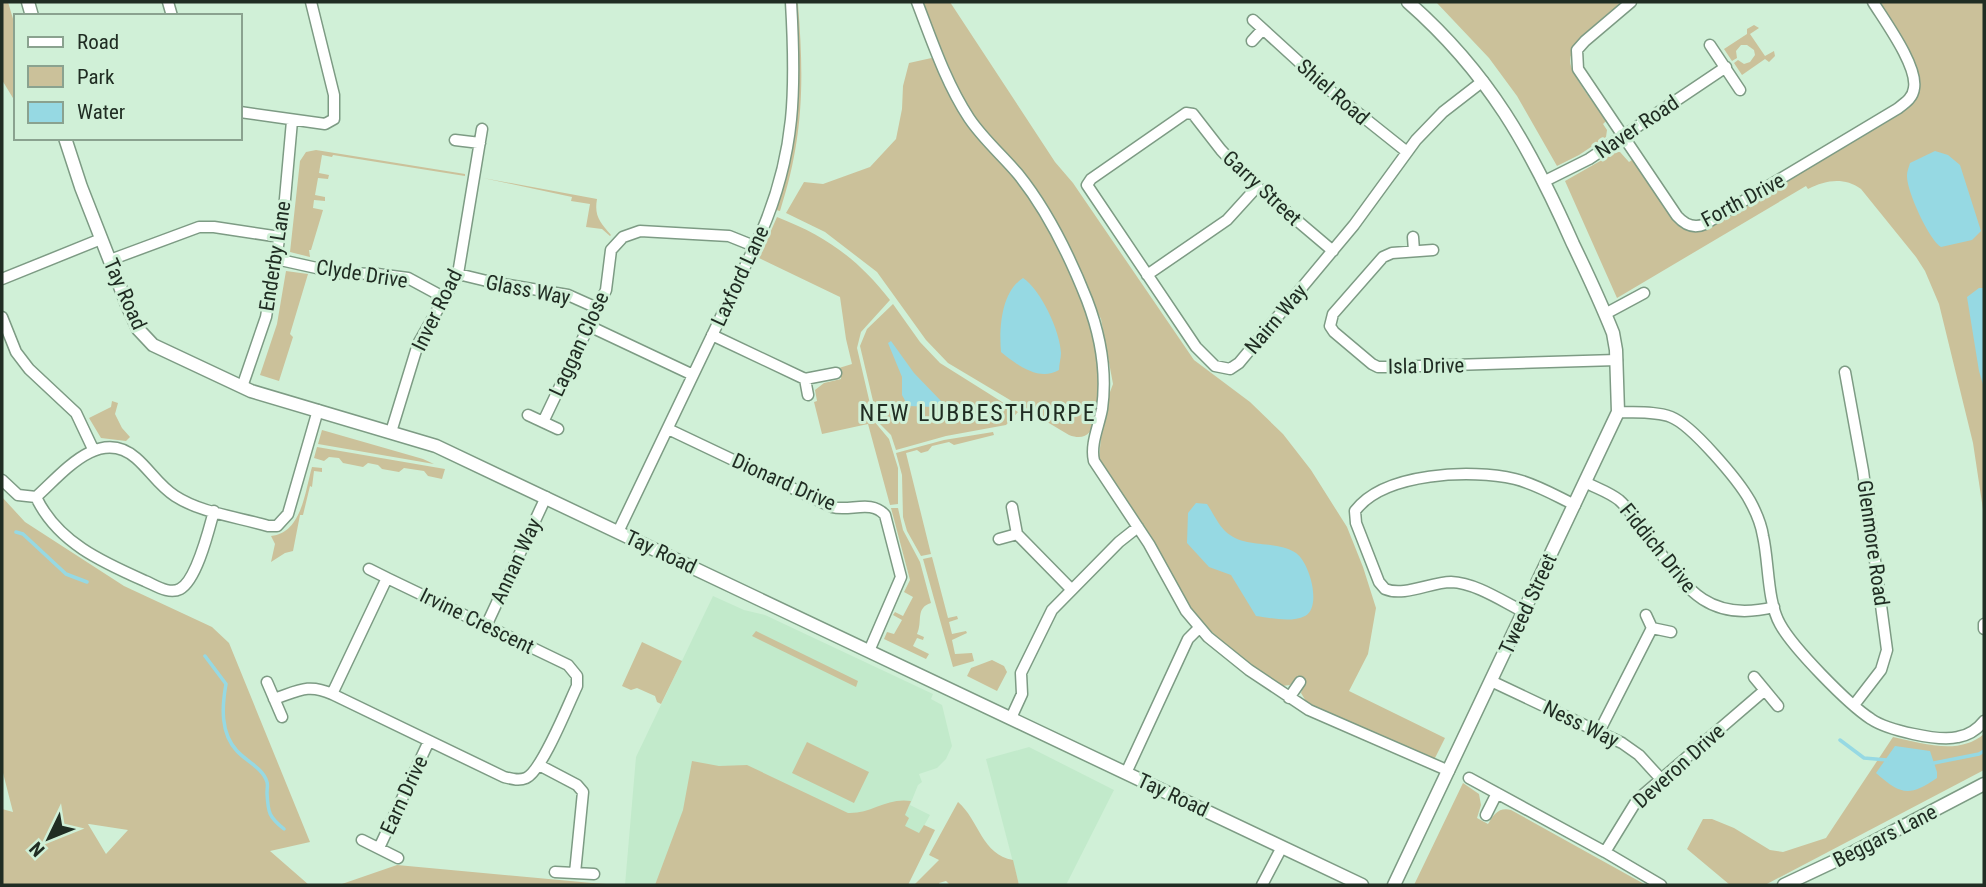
<svg xmlns="http://www.w3.org/2000/svg" width="1986" height="887" viewBox="0 0 1986 887" font-family="'Roboto Condensed',sans-serif">
  <rect width="100%" height="100%" fill="#d0f0d7"/>
  <path fill="#c2eacb" d="M713 596 744 610 765 615 933 694 931 699 942 705 952 746 946 759 937 768 919 774 922 782 918 785 910 805 930 815 891 885H625L636 757Z
    M1029 747 1114 790 1066 885H1019L986 759Z"/>
  <path fill="#cbc19a" fill-rule="evenodd" d="M2 2H8L16 29V103L2 80Z
    M795 2 798 4C804 80 804 137 780 211L776 210C802 141 801 73 795 2Z
    M921 2H950L1055 162 1073 183 1194 360 1250 402 1283 434 1311 470 1347 527 1363 567 1376 608 1368 654 1349 691 1445 738 1434 760 1307 703 1301 693 1305 680 1298 676 1290 685 1282 686 1227 647 1193 613 1102 465 1099 458 1104 408 1113 384 1101 319 1043 204 980 127 965 104Z
    M1436 2H1624C1608 15 1564 43 1571 66 1576 81 1597 107 1606 121L1603 124 1607 130 1606 137 1579 155 1557 166 1517 96 1489 58Z
    M1878 2H1984V516L1973 443 1939 304 1925 271 1916 257 1861 189C1844 177 1826 180 1808 189L1806 186 1617 298 1565 181 1616 152H1620L1629 162 1632 160 1678 224 1688 230H1704L1919 89C1921 62 1892 24 1878 2Z
    M1754 25 1759 28 1750 34 1765 56 1774 51 1775 56 1769 62 1765 59 1742 75 1734 63 1738 60 1744 64 1750 62 1755 55 1754 50 1747 45H1741L1736 51 1737 58 1732 61 1724 49 1747 34V29Z
    M936 57 941 71C999 154 1127 312 1096 419 1092 433 1085 441 1069 435L948 363 926 340 877 272 825 232 786 213 804 182 823 184 870 167 896 139 902 109 903 86 909 63Z
    M316 150 465 174V176L333 155 332 157 322 155 319 173 329 175 328 179 318 178 315 195 325 197V201L314 200 313 208 323 210 311 250H309L310 257 290 252 300 161 306 152Z
    M483 178 597 199C594 216 600 222 611 235L610 236 602 229 586 227 590 204 571 201 572 197Z
    M777 217C826 236 858 259 890 300L861 332 857 348 874 421 889 439 898 468V504L890 505 868 424 822 434 814 402 817 401 815 390 824 383 841 379 839 368 852 364 846 339 840 297 759 258Z
    M286 271 308 274 290 334 293 337 279 381 260 375 277 324Z
    M893 304 920 342 940 363 1018 412 1006 425 946 436 896 450 891 435 878 422 860 346 867 329Z
    M112 401 118 403 115 414 122 428 130 437 126 441 101 438 89 418 111 407Z
    M322 430 423 459 434 464 318 444Z
    M993 432 994 435 954 445 949 442 932 446 928 451 921 453 917 450 906 453 931 554 921 556 907 531 903 517 902 475 896 453 944 440Z
    M317 447 445 469 442 479 428 476 424 471 404 468 399 472 382 469 378 465 368 463 363 467 343 463 339 458 329 457 324 461 314 458Z
    M312 467 322 468V472L314 471 312 487 310 486 303 515H300L293 551 285 553 271 562 275 544 271 536C302 533 305 491 312 467Z
    M2 497 25 522 124 586 212 627 229 643 310 842 270 851 309 885H2V809L13 812 2 769ZM88 824H89L128 830 106 854Z
    M891 508H898L903 530 920 562 931 603C915 608 923 621 917 634L924 637 923 640 917 638 913 646 929 654 926 659 884 639 887 632 894 634 902 620 893 615 895 612 903 616 913 597 904 592 910 580Z
    M932 557 948 618 957 616 958 619 949 622 952 634 966 631 967 633 952 640 955 654 972 653 974 661 953 667 923 559Z
    M756 631 858 681 856 687 752 636Z
    M642 642 682 661 661 704 657 702 655 696 637 688 631 690 622 686Z
    M992 660 1004 666 1007 672 997 691 967 676 971 668Z
    M1984 734V770L1765 885H1730L1687 849 1703 819H1712L1734 828 1770 850 1783 852 1826 838 1893 737C1923 743 1958 756 1984 734Z
    M807 742 869 772 854 803 792 773Z
    M692 761 719 766 747 765 848 813C871 814 887 797 911 801L905 815 909 818 905 826 919 833 924 825 935 830 908 885H655L683 810Z
    M1463 783 1479 794 1481 805 1477 818 1488 824C1494 814 1499 807 1511 810L1646 885H1414Z
    M958 802C979 820 982 855 1013 860L1019 885H950L946 881 939 883 940 885H914L939 860 929 855Z
    M397 865 592 883 621 885H339Z"/>
  <path fill="#96d9e3" d="M1935 151 1948 155 1960 165 1981 231 1972 240 1941 247C1929 240 1906 190 1907 175 1907 171 1909 167 1910 163Z
    M1023 278C1041 290 1060 331 1061 353 1061 358 1059 364 1059 370 1039 382 1017 365 1001 352 999 329 1001 292 1023 278Z
    M1979 288H1984V388L1979 371 1967 297Z
    M891 341 914 373 941 401 934 407 908 406 902 395V377L888 343Z
    M1196 503 1207 504C1213 513 1218 524 1225 531 1245 550 1275 539 1296 553 1310 563 1322 607 1305 616 1291 623 1271 618 1256 616L1231 575 1209 567 1187 543 1188 513Z
    M1895 746 1930 751 1937 772V778C1909 797 1901 795 1876 773Z"/>
  <g fill="none" stroke-linecap="round" stroke-linejoin="round">
    <path stroke="#96d9e3" stroke-width="3.5" d="M16 532 23 534 66 574 87 582
      M205 656 226 684C222 706 220 733 237 751 246 761 263 768 267 782 268 785 267 789 267 793 268 813 269 817 284 829
      M1840 740 1864 758 1887 760
      M1934 763 1979 754 1984 751"/>
    <defs>
      <path id="minor" d="M168 2 172 16
        M917 2C932 41 946 83 969 118 983 139 1002 155 1018 174 1047 210 1070 257 1087 300 1100 334 1107 373 1102 409 1099 426 1090 444 1094 461L1149 544 1186 611 1208 637 1249 670 1309 710 1449 771
        M1631 2 1585 41 1577 50 1578 69 1677 216C1685 225 1694 229 1705 224L1897 109C1905 103 1913 98 1914 88 1918 66 1884 20 1873 2
        M1253 20 1333 93 1407 152
        M1252 41 1263 29
        M1710 45 1740 90
        M240 112 325 124 334 119V95L311 2
        M455 140 480 143
        M1545 181 1589 159 1726 67
        M1413 237 1414 251
        M1433 250 1392 253 1383 257 1333 314 1330 326 1334 332 1372 364 1378 367H1388L1617 360
        M1333 251 1248 179 1221 150 1193 114 1186 113 1091 179 1087 185 1196 347 1215 366 1230 369 1239 363 1354 225 1416 140 1443 112 1483 81
        M276 259 339 273 377 274 408 278 445 298
        M110 260 199 227H214L280 237
        M458 274 491 282 568 295 597 308
        M1147 275 1227 220 1257 187
        M2 279 101 239
        M1605 314 1644 293
        M2 317 16 352 29 369 76 413 93 449
        M589 326 693 375
        M712 335 805 379
        M1845 372 1863 471 1887 650 1881 670 1854 705
        M242 387 266 317 284 210 292 121
        M808 395 805 379 836 373
        M1618 412C1636 413 1655 411 1671 417 1692 425 1739 481 1750 501 1756 512 1761 523 1763 536 1769 562 1767 601 1780 624 1793 648 1848 704 1871 719 1887 730 1939 742 1958 737 1969 735 1977 730 1984 721
        M528 415 558 429
        M543 422 606 290 611 250 623 237 640 231 729 236 754 246
        M668 429 832 507C850 512 871 499 885 515L901 577 869 651
        M391 432 418 344 458 274 482 129
        M2 480 18 495 36 497C62 474 99 426 136 458 150 470 159 486 175 496 201 513 238 517 268 526H277L288 514 318 410
        M1585 482C1596 488 1609 492 1619 500 1627 507 1633 516 1640 525 1679 575 1698 626 1774 607
        M36 497C57 542 102 562 145 581 155 585 169 595 180 589 197 580 209 529 214 511
        M618 532 761 233C796 152 796 88 791 2
        M1017 534 1071 589
        M999 539 1017 534 1012 507
        M369 569 387 578
        M387 578 568 665 577 676V686C568 705 542 771 526 778 519 781 512 779 504 777L332 694Z
        M1524 612C1502 601 1476 583 1451 582 1431 582 1404 597 1385 589L1379 582 1356 523 1355 511C1384 472 1472 469 1515 479 1536 484 1556 496 1575 505
        M1646 615 1652 628 1671 632
        M487 624 546 497
        M1984 624V629
        M1754 677 1778 706
        M1491 681 1622 743 1639 755 1661 779
        M267 682 282 717
        M1289 698 1300 682
        M274 699C298 691 308 683 332 694
        M1011 718 1022 694 1021 673 1052 610 1119 542 1138 527
        M1599 732 1652 628
        M539 765 577 785 583 792 575 873
        M1126 773 1188 639 1199 628
        M1469 778 1605 852 1661 885
        M1486 815 1497 793
        M362 840 398 858
        M379 848 429 741
        M1605 852 1637 800 1765 690
        M555 872 594 874
        M1262 885 1282 847"/>
      <path id="tertiary" d="M28 2 32 16
        M65 138 81 187 128 307 138 329 153 345 251 391 436 446 1362 885
        M1394 885 1618 412 1616 350 1613 333C1601 303 1587 273 1573 244 1530 147 1489 73 1408 2
        M1784 885 1854 852 1984 784"/>
    </defs>
    <use href="#minor" stroke="#7d9b84" stroke-width="13"/>
    <use href="#tertiary" stroke="#7d9b84" stroke-width="15"/>
    <use href="#minor" stroke="#fff" stroke-width="10"/>
    <use href="#tertiary" stroke="#fff" stroke-width="12"/>
  </g>
  <g text-anchor="middle" dominant-baseline="central" stroke-width="6" stroke-linejoin="round" paint-order="stroke">
    <g font-size="21" fill="#202d23" stroke="#d0f0d7">
      <text transform="translate(1333 92) rotate(41)">Shiel Road</text>
      <text transform="translate(1637 127) rotate(-34)">Naver Road</text>
      <text transform="translate(1262 188) rotate(43)">Garry Street</text>
      <text transform="translate(1743 200) rotate(-28)">Forth Drive</text>
      <text transform="translate(275 256) rotate(-81)">Enderby Lane</text>
      <text transform="translate(362 274) rotate(9)">Clyde Drive</text>
      <text transform="translate(740 276) rotate(-65)">Laxford Lane</text>
      <text transform="translate(528 290) rotate(11)">Glass Way</text>
      <text transform="translate(125 294) rotate(66)">Tay Road</text>
      <text transform="translate(437 310) rotate(-64)">Inver Road</text>
      <text transform="translate(1276 319) rotate(-50)">Nairn Way</text>
      <text transform="translate(579 344) rotate(-65)">Laggan Close</text>
      <text transform="translate(1426 366) rotate(-1)">Isla Drive</text>
      <text transform="translate(784 482) rotate(24)">Dionard Drive</text>
      <text transform="translate(1873 543) rotate(82)">Glenmore Road</text>
      <text transform="translate(1658 548) rotate(51)">Fiddich Drive</text>
      <text transform="translate(661 552) rotate(25)">Tay Road</text>
      <text transform="translate(516 561) rotate(-65)">Annan Way</text>
      <text transform="translate(1528 604) rotate(-65)">Tweed Street</text>
      <text transform="translate(477 621) rotate(26)">Irvine Crescent</text>
      <text transform="translate(1581 724) rotate(26)">Ness Way</text>
      <text transform="translate(1679 766) rotate(-42)">Deveron Drive</text>
      <text transform="translate(404 795) rotate(-65)">Earn Drive</text>
      <text transform="translate(1173 795) rotate(25)">Tay Road</text>
      <text transform="translate(1885 836) rotate(-27)">Beggars Lane</text>
    </g>
    <g font-size="24" letter-spacing="2" fill="#202d23" stroke="#d0f0d7">
      <text x="978" y="413">NEW LUBBESTHORPE</text>
    </g>
  </g>
  <rect width="1986" height="887" fill="none" stroke="#202d23" stroke-width="7"/>
  <rect x="14" y="14" width="228" height="126" fill="#d0f0d7" stroke="#8aa28f" stroke-width="2"/>
  <rect x="28" y="37" width="35" height="10" fill="#ffffff" stroke="#8aa28f" stroke-width="2"/>
  <text x="77" y="49" font-size="21" fill="#202d23">Road</text>
  <rect x="28" y="66" width="35" height="21" fill="#cbc19a" stroke="#8aa28f" stroke-width="2"/>
  <text x="77" y="84" font-size="21" fill="#202d23">Park</text>
  <rect x="28" y="102" width="35" height="21" fill="#96d9e3" stroke="#8aa28f" stroke-width="2"/>
  <text x="77" y="119" font-size="21" fill="#202d23">Water</text>
  <g transform="translate(49 838) rotate(227)" stroke="#d0f0d7" stroke-width="5" paint-order="stroke">
  <path d="M0-5L12 26L0 18L-12 26Z" fill="#202d23"/>
  <text y="-10" font-size="19" font-weight="bold" text-anchor="middle" fill="#202d23">N</text>
  </g>
</svg>
